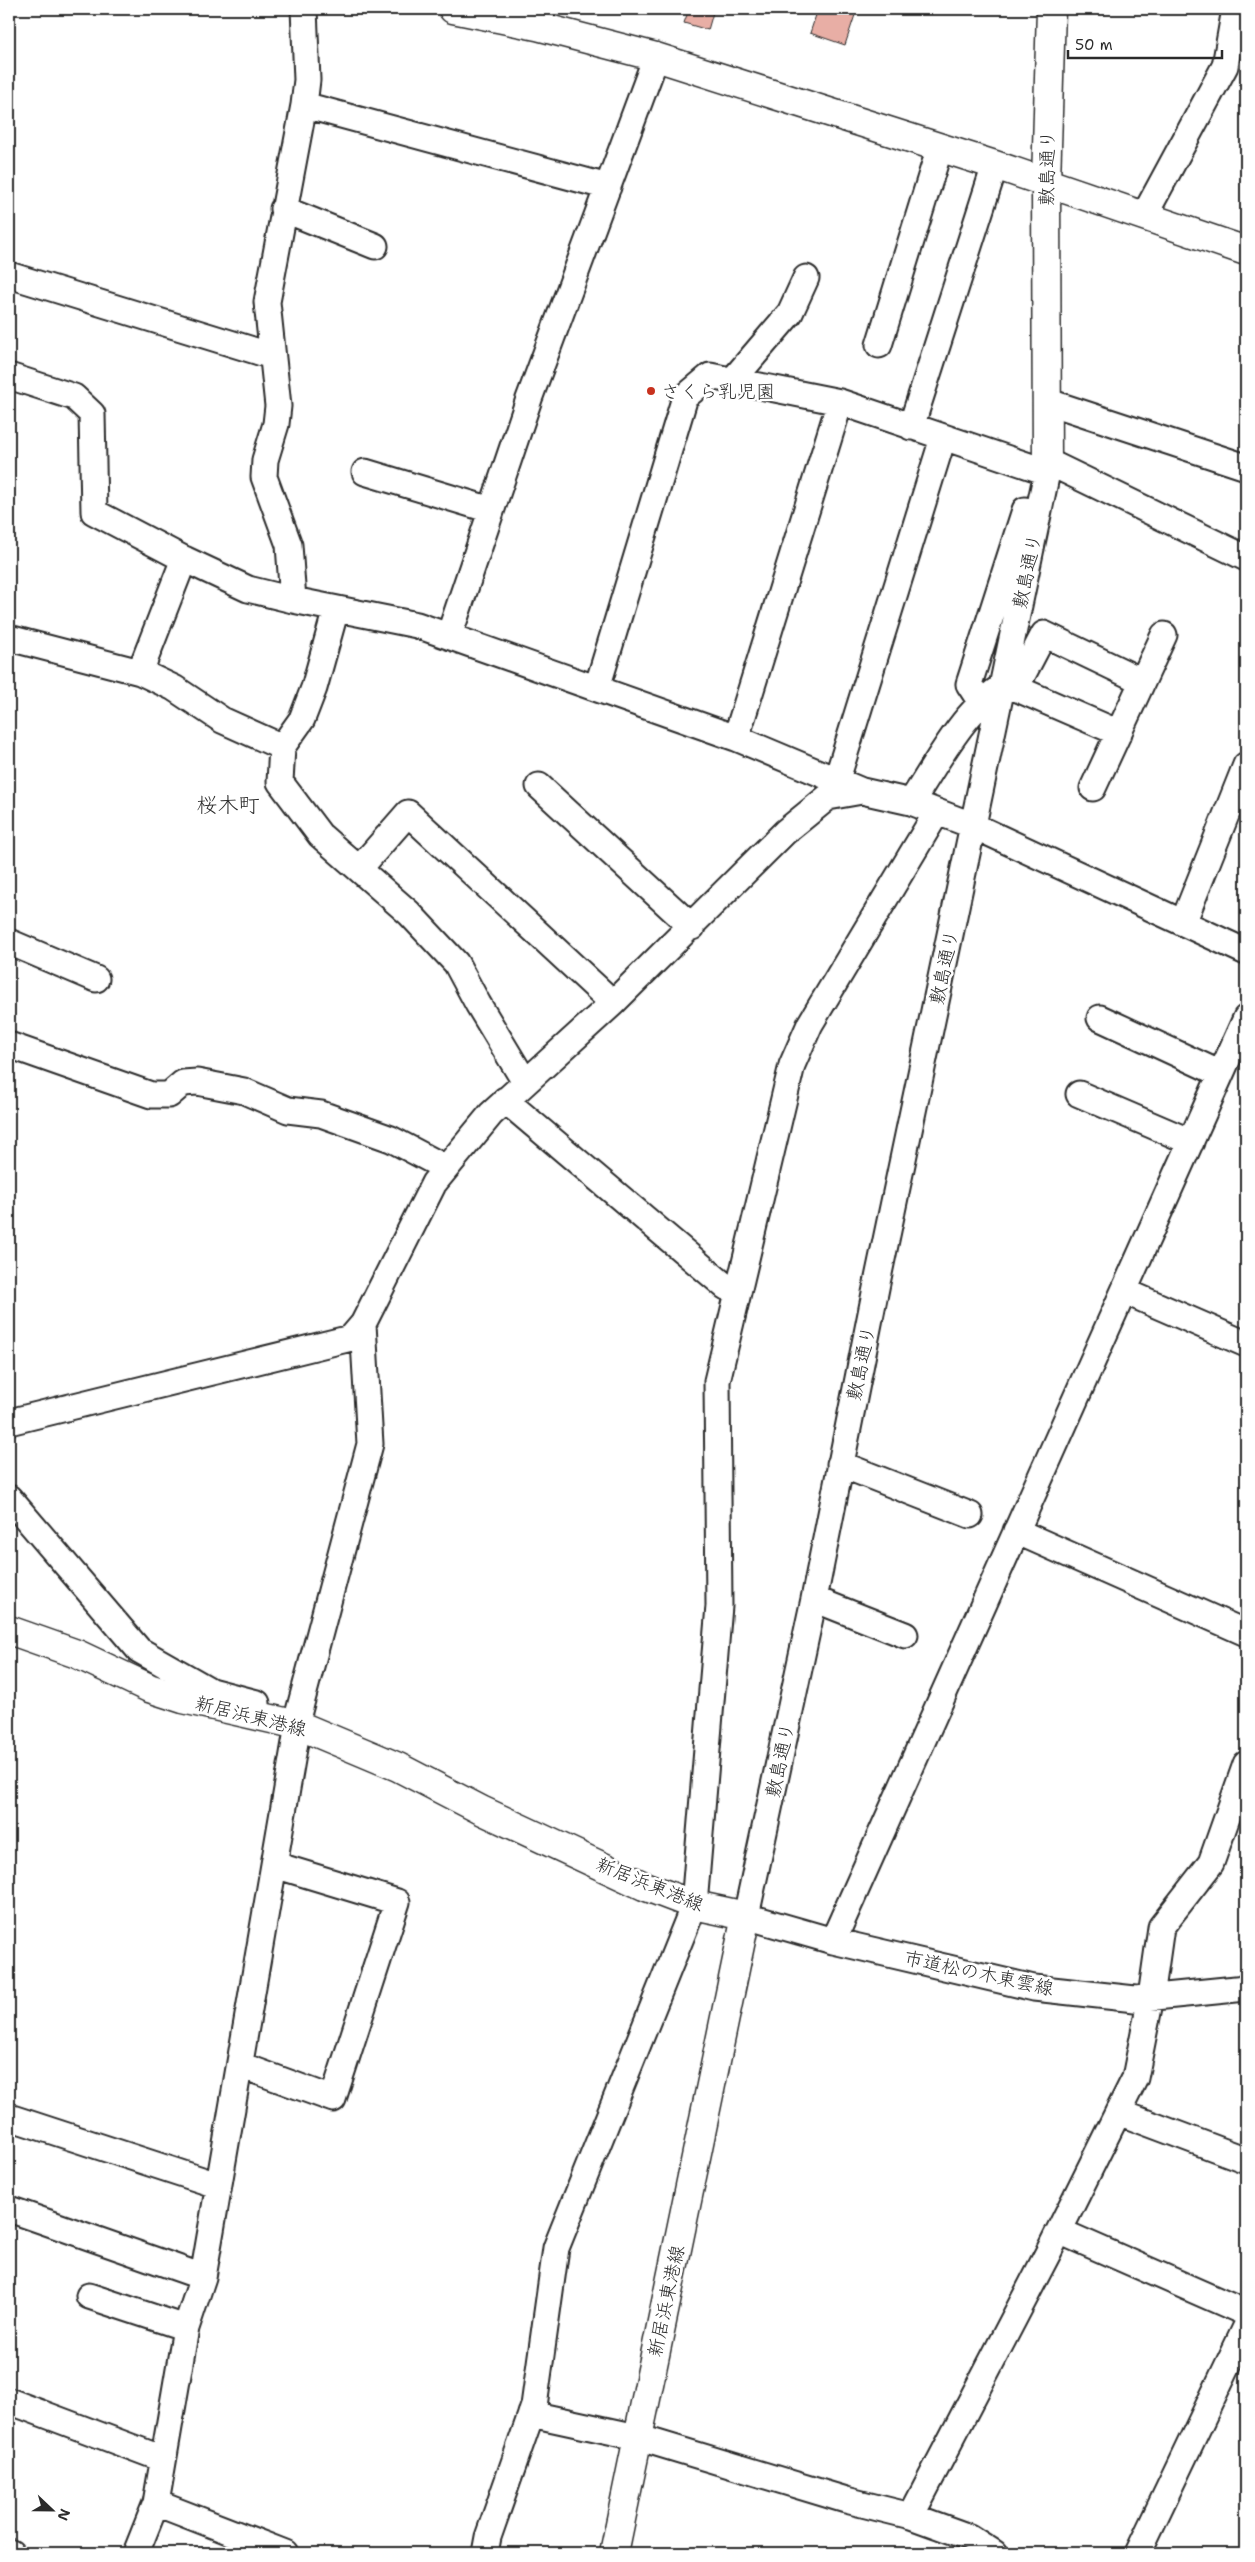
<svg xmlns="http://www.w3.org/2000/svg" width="1255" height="2562" viewBox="0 0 1255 2562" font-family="'Shantell Sans','Klee One',sans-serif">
  <rect width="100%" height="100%" fill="#fff"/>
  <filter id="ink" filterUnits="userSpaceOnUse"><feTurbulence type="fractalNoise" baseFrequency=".02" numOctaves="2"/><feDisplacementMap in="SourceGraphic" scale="10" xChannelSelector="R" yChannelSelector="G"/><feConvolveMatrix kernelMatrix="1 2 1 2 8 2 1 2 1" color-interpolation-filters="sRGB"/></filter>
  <g filter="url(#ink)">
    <path fill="#e8aea5" stroke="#2b2b2b" d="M689 9H714L708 30 684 23Z
      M818 9H857L845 45 810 33Z"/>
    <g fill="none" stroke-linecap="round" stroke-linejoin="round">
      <defs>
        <path id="minor" d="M304 105 608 187
          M283 209 375 246
          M1144 216 1225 66 1235 9
          M9 275 272 356
          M879 345 940 147
          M9 376 74 397 92 414 94 512 184 559 248 589 293 600 417 625 736 738 862 791
          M732 381 790 313 806 278
          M1049 402 1246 467
          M911 427 995 165
          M1046 461 1246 558
          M365 472 491 510
          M293 600 289 545 264 477 265 460 276 424 278 406 267 302 304 105 307 80 304 9
          M449 636 529 399 656 57
          M9 638 140 672 174 688 222 720 282 747 280 782 320 835 409 913 456 963 478 1004 525 1082
          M140 672 184 559
          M1004 683 1119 733
          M597 688 685 397 710 376 840 402 1047 472 877 1283 814 1599 746 1916 833 1941 1034 1988 1135 1999 1246 1988
          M982 704 969 684 1025 510
          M736 738 840 402
          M282 747 302 719 314 688 336 609
          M837 779 943 438
          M539 786 692 927
          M1093 788 1164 635
          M911 802C941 757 969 697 1022 676L1044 634 1142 681
          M359 869 408 813 613 1003
          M1183 923 1246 765
          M9 942 96 979
          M1100 1018 1221 1074
          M9 1045 151 1095H169L183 1083 197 1082 244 1091 288 1110 321 1114 391 1139 446 1168
          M1079 1094 1191 1142
          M505 1100 726 1287 739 1288
          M1124 1291 1246 1344
          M9 1422 351 1338 363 1324 434 1183 491 1114 613 1003 785 832 828 797 862 791 911 802 974 826 1246 952
          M840 1464 970 1515
          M9 1498 139 1650 211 1691 257 1703
          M1016 1531 1246 1633
          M814 1599 905 1635
          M833 1941 1246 1018
          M240 2065 333 2099 397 1902 275 1865
          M1118 2112 1246 2160
          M9 2117 217 2185
          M12 2210 203 2277
          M1059 2231 1246 2313
          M89 2296 186 2328
          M9 2401 163 2459
          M531 2414 637 2437 846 2500 911 2516 969 2537 994 2553
          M156 2503 285 2553
          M911 2516 1048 2253 1135 2078 1151 1997 1161 1927 1211 1863 1246 1764
          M9 2552 11 2553
          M136 2553 156 2503 186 2328 203 2277 298 1725V1715L370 1444 363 1324
          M485 2553 488 2537 534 2406 556 2248 694 1905 719 1606 717 1381 792 1065 810 1024 937 812
          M1138 2553 1246 2327"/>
        <path id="tertiary" d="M453 9 537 26 656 57 995 165 1246 251
          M1047 472 1046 182 1051 9"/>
        <path id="secondary" d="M9 1630 77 1654 149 1688 183 1699 298 1725 398 1767 481 1810 644 1886 694 1905 746 1916 614 2553"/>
      </defs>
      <use href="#minor" stroke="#2b2b2b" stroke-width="29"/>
      <use href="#tertiary" stroke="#2b2b2b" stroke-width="31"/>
      <use href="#secondary" stroke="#2b2b2b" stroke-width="31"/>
      <use href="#minor" stroke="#fff" stroke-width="25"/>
      <use href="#tertiary" stroke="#fff" stroke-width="28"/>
      <use href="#secondary" stroke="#fff" stroke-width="28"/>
    </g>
  </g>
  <circle fill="#c8321e" stroke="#fff" stroke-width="2" cx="651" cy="391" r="5"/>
  <g text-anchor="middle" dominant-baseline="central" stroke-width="5" stroke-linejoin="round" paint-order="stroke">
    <g font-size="19" fill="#2b2b2b" stroke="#fff">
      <text transform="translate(1047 168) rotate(-89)">敷島通り</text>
      <text transform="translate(1027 571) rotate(-78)">敷島通り</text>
      <text transform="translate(944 967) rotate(-78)">敷島通り</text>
      <text transform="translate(861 1363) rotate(-78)">敷島通り</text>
      <text transform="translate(251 1716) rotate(14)">新居浜東港線</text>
      <text transform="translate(780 1760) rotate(-78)">敷島通り</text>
      <text transform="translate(650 1884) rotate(22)">新居浜東港線</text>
      <text transform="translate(979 1973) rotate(12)">市道松の木東雲線</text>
      <text transform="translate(666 2301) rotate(-78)">新居浜東港線</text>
    </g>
    <g font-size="19" fill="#2b2b2b" stroke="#fff" text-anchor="start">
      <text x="661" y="391">さくら乳児園</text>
    </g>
    <g font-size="21" fill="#2b2b2b" stroke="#fff">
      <text x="228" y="805">桜木町</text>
    </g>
  </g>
  <rect width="1255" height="2562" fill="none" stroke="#fff" stroke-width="30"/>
  <rect x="15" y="15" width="1225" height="2532" fill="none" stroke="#2b2b2b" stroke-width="2" filter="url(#ink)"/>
  <g transform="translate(52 2510) rotate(112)" stroke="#ffffff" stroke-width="4" paint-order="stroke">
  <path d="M0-4L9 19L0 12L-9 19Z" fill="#2b2b2b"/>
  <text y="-8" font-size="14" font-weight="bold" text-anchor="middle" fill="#2b2b2b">N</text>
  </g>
  <path d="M1068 50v8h154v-8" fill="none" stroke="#2b2b2b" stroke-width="2.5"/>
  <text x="1075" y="50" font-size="15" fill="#2b2b2b" stroke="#ffffff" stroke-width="4" paint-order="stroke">50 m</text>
</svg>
